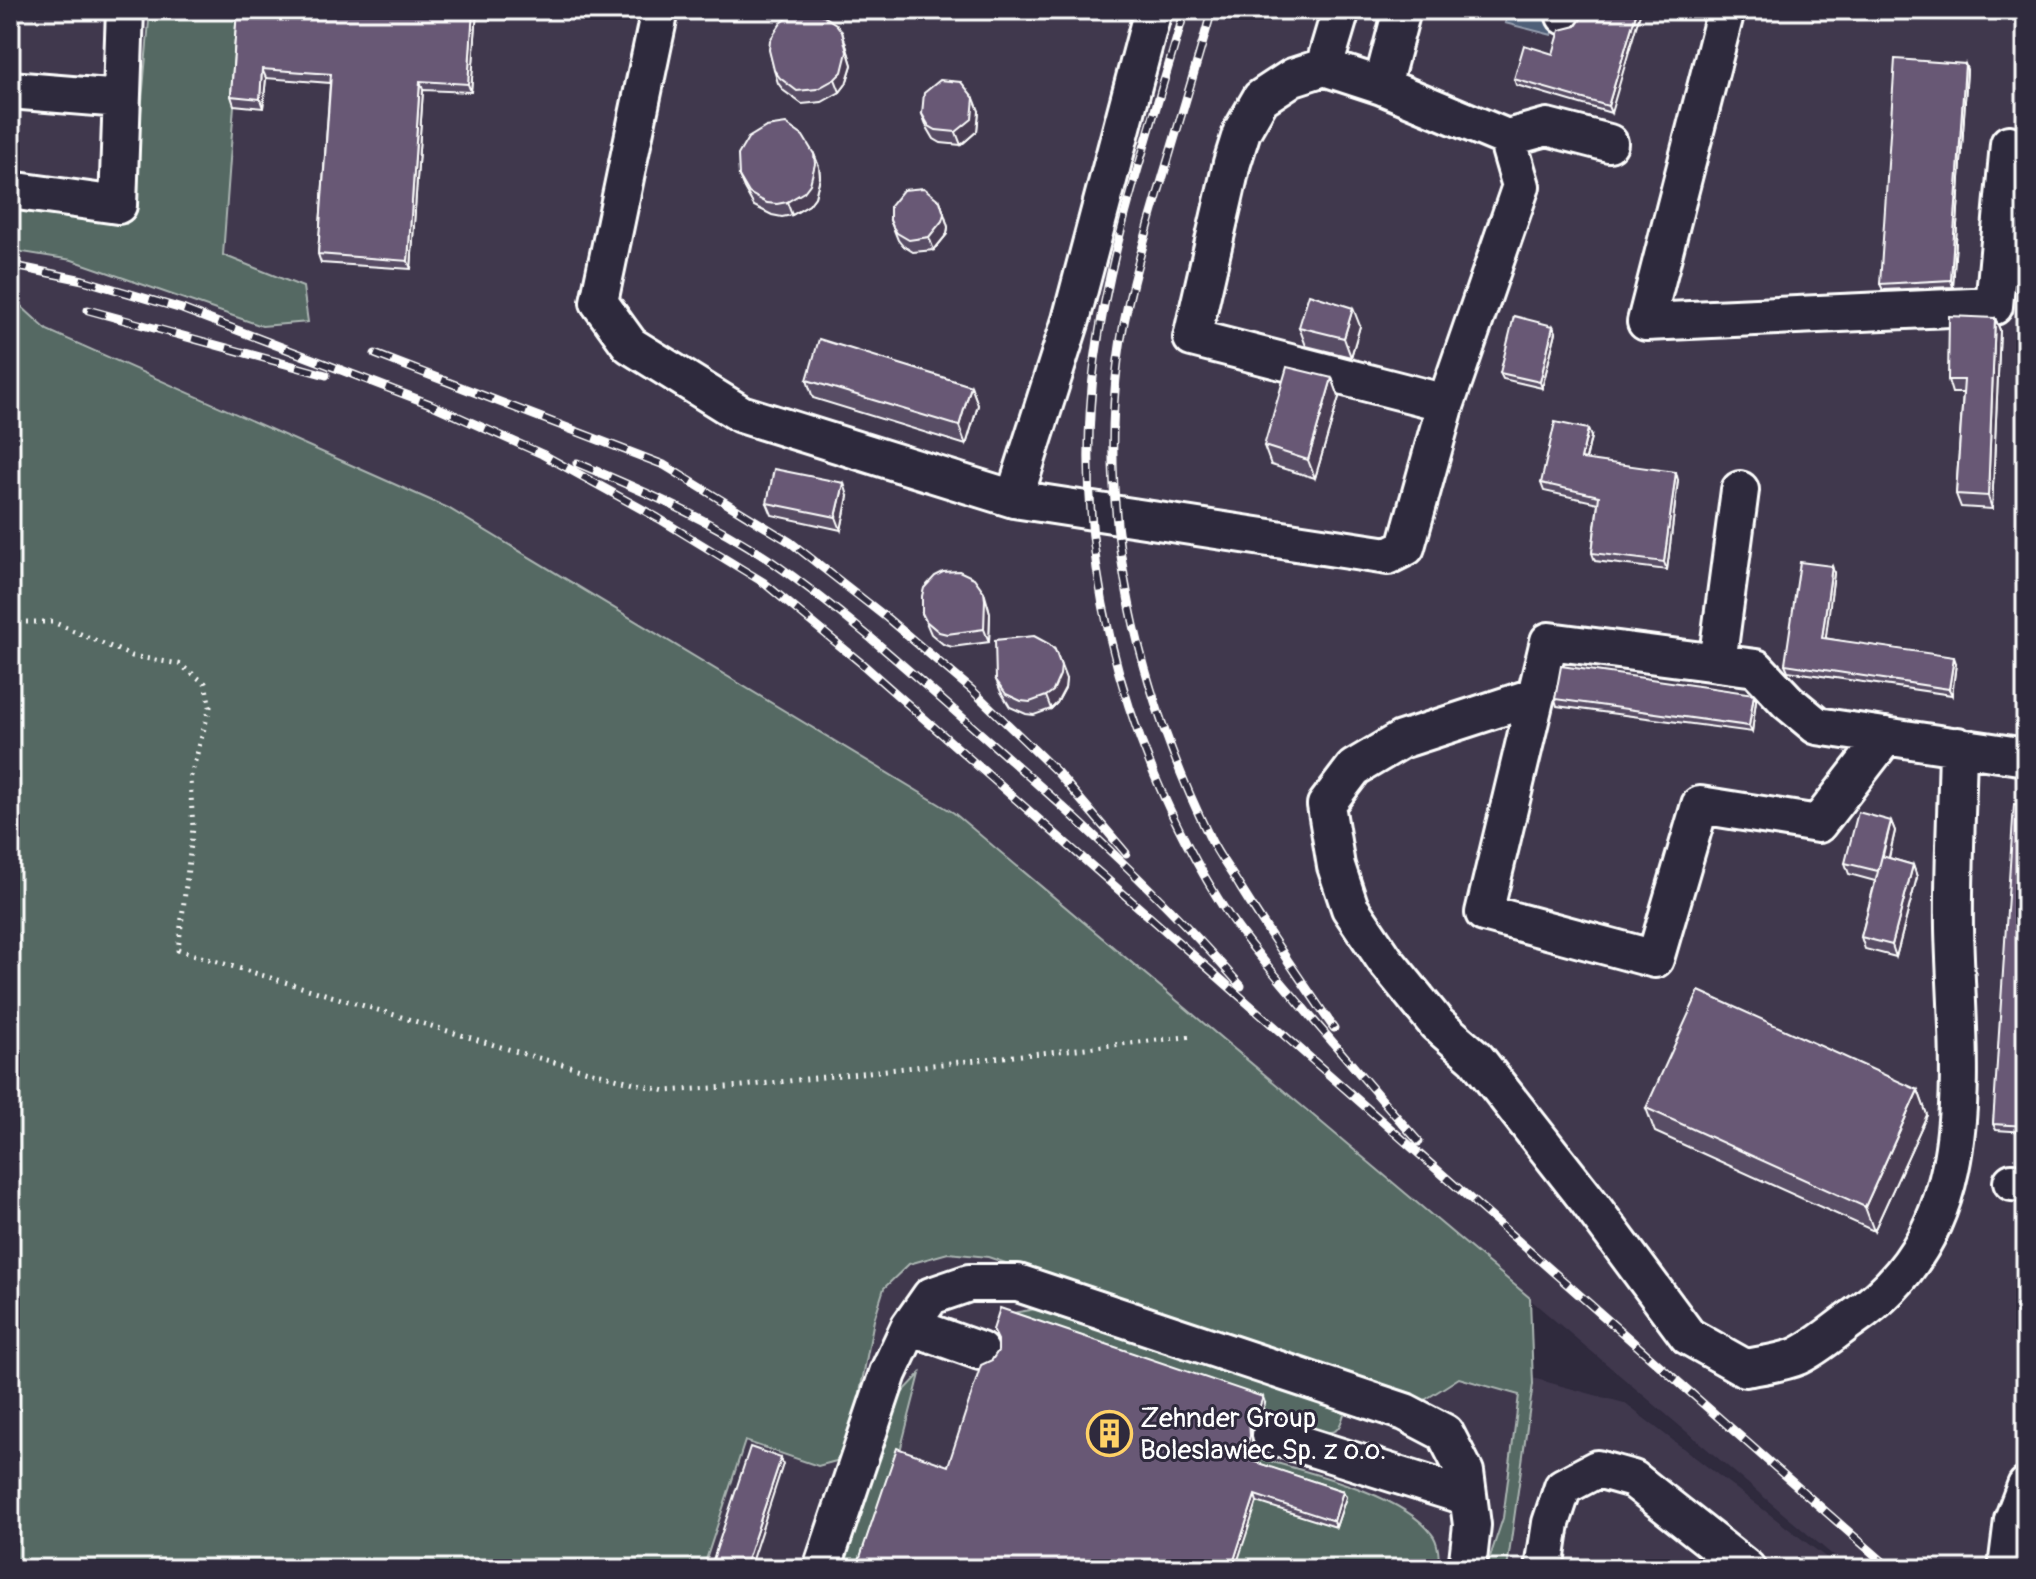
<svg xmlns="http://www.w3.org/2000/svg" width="2036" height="1579" viewBox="0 0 2036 1579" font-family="Pangolin,sans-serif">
  <rect width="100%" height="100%" fill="#2f2a3d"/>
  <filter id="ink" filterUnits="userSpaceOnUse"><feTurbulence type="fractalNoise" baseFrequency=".0125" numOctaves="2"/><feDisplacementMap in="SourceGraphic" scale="16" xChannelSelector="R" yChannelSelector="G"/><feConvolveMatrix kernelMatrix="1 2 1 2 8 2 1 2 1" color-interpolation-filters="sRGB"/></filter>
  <g filter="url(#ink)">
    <path fill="#40384e" d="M10 10H2026V1569H1849L954 813 448 508 46 330 10 296Z
      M835 1143 1342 1326 1624 1403 1841 1569H694Z"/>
    <path fill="#546963" stroke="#aab4b1" stroke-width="2" d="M150 10H241L223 255 303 287 308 322 262 326 72 260 10 250V209L126 224 136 169Z
      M10 296 47 330 448 508 954 813 1530 1298 1533 1384 1507 1569H1486L1503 1518 1519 1395 1459 1378 1420 1403 988 1257 948 1253 909 1264 884 1288 874 1320 849 1449 836 1461 818 1466 745 1441 703 1569H10Z
      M1041 1308 1340 1408 1344 1414C1340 1426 1339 1433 1325 1432L1262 1413 1265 1403 1002 1315Z
      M920 1374 899 1455 861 1569H840L900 1395Z
      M1248 1455C1298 1470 1400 1492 1431 1533 1439 1542 1439 1557 1439 1569H1245L1214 1559Z"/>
    <path fill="#4f5e78" stroke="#959eae" stroke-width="2" d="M1509 10H1559L1552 35 1505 23Z"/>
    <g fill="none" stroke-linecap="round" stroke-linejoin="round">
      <defs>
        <path id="minor" d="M660 10 599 302 630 345 741 414 1014 499 1388 556 1406 547 1446 403 1521 186 1507 138 1382 86 1402 10
          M1726 10 1646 322 1994 306 2009 144
          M1565 16 1567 10
          M1324 67 1341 10
          M1382 86 1324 67 1293 77 1261 98 1242 131 1232 163 1192 338 1446 403
          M10 90 121 99
          M1507 138 1547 127 1609 143
          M10 190 118 205 125 10
          M1014 499 1071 320 1153 10
          M1717 663 1740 490
          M1536 696 1401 740 1354 768 1326 805 1336 866 1350 908 1385 960 1437 1024 1476 1058 1588 1201 1688 1336 1745 1368C1761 1365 1782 1363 1798 1356 1817 1347 1836 1330 1853 1318 1987 1227 1957 1067 1954 928 1953 868 1957 807 1958 746
          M1886 736 1818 824 1700 805 1655 959 1484 913 1549 641 1756 668 1788 702 1817 726 2026 757
          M2012 1182 2026 1183
          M910 1326 980 1351
          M1271 1435 1468 1497
          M2008 1560 2013 1520 2026 1486
          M822 1569 888 1373 910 1326 931 1296 969 1283H1018L1405 1412 1445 1433 1465 1472 1472 1525 1467 1569
          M1544 1569 1551 1523 1563 1487 1597 1469 1633 1479 1747 1569"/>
      </defs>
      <use href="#minor" stroke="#fff" stroke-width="42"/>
      <path stroke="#fff" stroke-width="5" stroke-dasharray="2 6" stroke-linecap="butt" d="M10 622H53L132 656 179 664 205 683 210 707 190 779 193 828 178 950 531 1056 665 1091 743 1086 1194 1036
        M10 765 17 767"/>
      <use href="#minor" stroke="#2f2a3d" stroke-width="36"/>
      <defs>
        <path id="rail" d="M1185 10C1152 125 1111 241 1095 360 1071 547 1119 737 1217 897 1242 939 1278 977 1309 1015 1346 1057 1382 1101 1419 1142
          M1212 10C1195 70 1177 130 1159 190 1143 245 1125 303 1118 360 1098 522 1138 690 1209 836 1217 854 1230 870 1240 887 1270 935 1302 982 1334 1028
          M10 265 83 280 182 309 430 404 542 454 658 518 763 582 861 663 1891 1569
          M88 310 326 375
          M375 354 664 465 790 542 887 618 972 690 1057 772 1126 853
          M577 463C644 491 711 520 771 561 849 615 919 680 990 742 1078 819 1164 898 1241 986"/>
      </defs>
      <use href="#rail" stroke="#fff" stroke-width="9"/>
      <use href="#rail" stroke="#2f2a3d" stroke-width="6" stroke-dasharray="18" stroke-linecap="butt"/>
    </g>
    <path fill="#594d65" stroke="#fff" stroke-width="2" d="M10 10H56V14L10 12Z
      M237 10H477L471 92 423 90 411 269 321 263 318 254 330 83 266 78 263 108 234 105 231 96Z
      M1583 16 1611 113 1516 85 1514 79 1553 54Z
      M842 32 852 65 846 84 840 92 822 102 802 104 784 91 778 83 774 70Z
      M1965 64 1967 70 1953 287 1883 290 1880 284Z
      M979 111 977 131 961 145 941 143 934 139 927 127 922 114Z
      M814 154 819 167 820 177 815 197 809 205 792 215 782 217 772 215 754 206 744 188 739 176Z
      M940 201 948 227 947 234 934 250 913 252 902 245 898 240 890 220Z
      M1995 318 2000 330 1992 509 1961 507 1956 494 1963 393H1952L1948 380Z
      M1360 326 1351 357 1306 346 1299 327Z
      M1553 326 1556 332 1542 388 1503 379 1500 373Z
      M1332 378 1339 397 1315 478 1271 465 1264 446Z
      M807 380 971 386 978 405 966 445 813 398Z
      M1591 437 1586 460 1678 480 1667 570 1595 561 1592 553 1598 503 1544 491 1541 483Z
      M848 496 841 530 772 515 767 503Z
      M1832 566 1834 573 1825 638 1956 663 1952 695 1788 671 1785 664Z
      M988 605 990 613 989 642 952 647 943 644 931 634 922 613Z
      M1066 679 1065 688 1057 703 1051 709 1034 715 1026 714 1010 707 1001 692 996 680Z
      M1754 694 1756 700 1752 732 1557 706 1555 699Z
      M2026 805V1132L1996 1130 1993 1124Z
      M1891 821 1895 831 1889 858 1913 865 1917 877 1896 957 1865 949 1861 937 1875 881 1849 874 1845 863Z
      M1918 1090 1927 1115 1874 1231 1655 1132 1646 1108Z
      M993 1330 1265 1403 1261 1417 1251 1428 1252 1443 1247 1460 1343 1491 1346 1497 1336 1527 1257 1502 948 1466 992 1360 998 1351V1342Z"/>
    <path fill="#483e52" stroke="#fff" stroke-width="2" d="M473 10H477L471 92 468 84Z
      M1637 10H1641L1611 113 1608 106Z
      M842 32 852 65 846 84 840 92 835 79Z
      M1965 64 1967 70 1953 287 1951 280Z
      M262 69 266 78 263 108 260 99Z
      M420 81 423 90 411 269 408 261Z
      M974 98 979 111 977 131 961 145 956 132Z
      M814 154 819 167 820 177 815 197 809 205 792 215 787 202Z
      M940 201 948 227 947 234 934 250 929 237Z
      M1353 308 1360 326 1351 357 1344 338Z
      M1995 318 2000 330 1992 509 1988 496Z
      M1553 326 1556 332 1542 388 1540 382Z
      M1332 378 1339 397 1315 478 1308 460Z
      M971 386 978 405 966 445 959 426Z
      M1588 429 1591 437 1584 467 1581 459Z
      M1676 472 1678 480 1667 570 1664 562Z
      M844 483 848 496 841 530 836 517Z
      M1832 566 1834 573 1825 644 1822 638Z
      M984 592 990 613 989 642 984 629Z
      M1055 650 1066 679 1065 688 1057 703 1051 709 1046 696Z
      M1954 657 1956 663 1952 695 1949 689Z
      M1754 694 1756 700 1752 732 1749 726Z
      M1891 821 1895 831 1883 882 1879 872Z
      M1913 865 1917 877 1896 957 1892 945Z
      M1918 1090 1927 1115 1874 1231 1865 1207Z
      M1263 1397 1265 1403 1261 1417 1251 1428 1252 1443 1245 1465 1243 1458 1249 1421Z
      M781 1458 783 1464 749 1569H744Z
      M1343 1491 1346 1497 1336 1527 1334 1521Z
      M1255 1495 1257 1502 1236 1566 1234 1560Z"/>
    <path fill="#675975" stroke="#fff" stroke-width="2" d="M237 10H473L468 84 420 81 408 261 318 254 331 74 262 69 260 99 231 96Z
      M1583 10H1637L1608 106 1514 79 1524 45 1553 54 1560 30 1576 26 1583 16Z
      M809 12 819 13 836 24 842 32 847 52 842 72 835 79 817 89 797 91 780 78 774 70 769 50 770 40 781 23 789 17Z
      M1895 59 1965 64 1951 280 1880 284Z
      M940 80 961 82 974 98 972 119 956 132 936 130 929 126 922 114 924 93Z
      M786 124 803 136 814 154 815 164 810 184 804 192 787 202 777 204 767 203 749 193 739 176 738 155 748 138 766 127Z
      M924 188 940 201 944 214 942 221 929 237 909 240 897 233 893 227 890 220V206L903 190Z
      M1309 294 1353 308 1344 338 1299 327Z
      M1514 316 1553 326 1540 382 1500 373Z
      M1949 316 1995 318 1988 496 1956 494 1964 380H1948Z
      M819 339 971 386 959 426 807 380Z
      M1287 367 1332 378 1308 460 1264 446Z
      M1555 422 1588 429 1581 459 1676 472 1664 562 1592 553 1599 496 1541 483Z
      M774 469 844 483 836 517 767 503Z
      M1800 562 1832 566 1822 638 1954 657 1949 689 1785 664Z
      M959 571 974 578 984 592 985 600 984 629 947 634 939 632 926 621 922 613V596L924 588 935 576 943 572Z
      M1034 636 1049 644 1055 650 1061 666 1060 675 1053 691 1046 696 1030 702 1021 701 1006 694 996 680 995 640Z
      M1561 666 1754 694 1749 726 1555 699Z
      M2014 804 2026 805V1126L1993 1124Z
      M1858 812 1891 821 1878 871 1845 863Z
      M1882 856 1913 865 1892 945 1861 937Z
      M1699 991 1918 1090 1865 1207 1646 1108Z
      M1000 1308 1263 1397 1258 1411 1249 1421 1250 1436 1243 1458 1343 1491 1334 1521 1255 1495 1234 1560 1262 1569H856L897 1448 948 1466 981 1365 992 1360 998 1351V1340L993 1330Z
      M750 1447 781 1458 744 1569H710Z"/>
  </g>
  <defs>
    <symbol id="building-ring" viewBox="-11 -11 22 22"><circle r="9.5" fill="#2f2a3d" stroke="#ffd166" stroke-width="1.5"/><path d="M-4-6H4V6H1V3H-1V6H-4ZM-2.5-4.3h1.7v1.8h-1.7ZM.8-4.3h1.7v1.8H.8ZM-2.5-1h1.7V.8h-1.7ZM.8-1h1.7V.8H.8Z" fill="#ffd166"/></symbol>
  </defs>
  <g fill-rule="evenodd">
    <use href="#building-ring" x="1084" y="1408" width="51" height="51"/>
  </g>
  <g text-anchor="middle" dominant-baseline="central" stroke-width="6" stroke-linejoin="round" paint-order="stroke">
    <g font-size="28" fill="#fff" stroke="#2f2a3d" text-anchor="start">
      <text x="1140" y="1418">Zehnder Group<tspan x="1140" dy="32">Boleslawiec Sp. z o.o.</tspan></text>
    </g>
  </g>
  <rect width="2036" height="1579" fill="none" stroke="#2f2a3d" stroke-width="40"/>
  <rect x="20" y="20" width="1996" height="1539" fill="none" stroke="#fff" stroke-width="3" filter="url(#ink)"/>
</svg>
